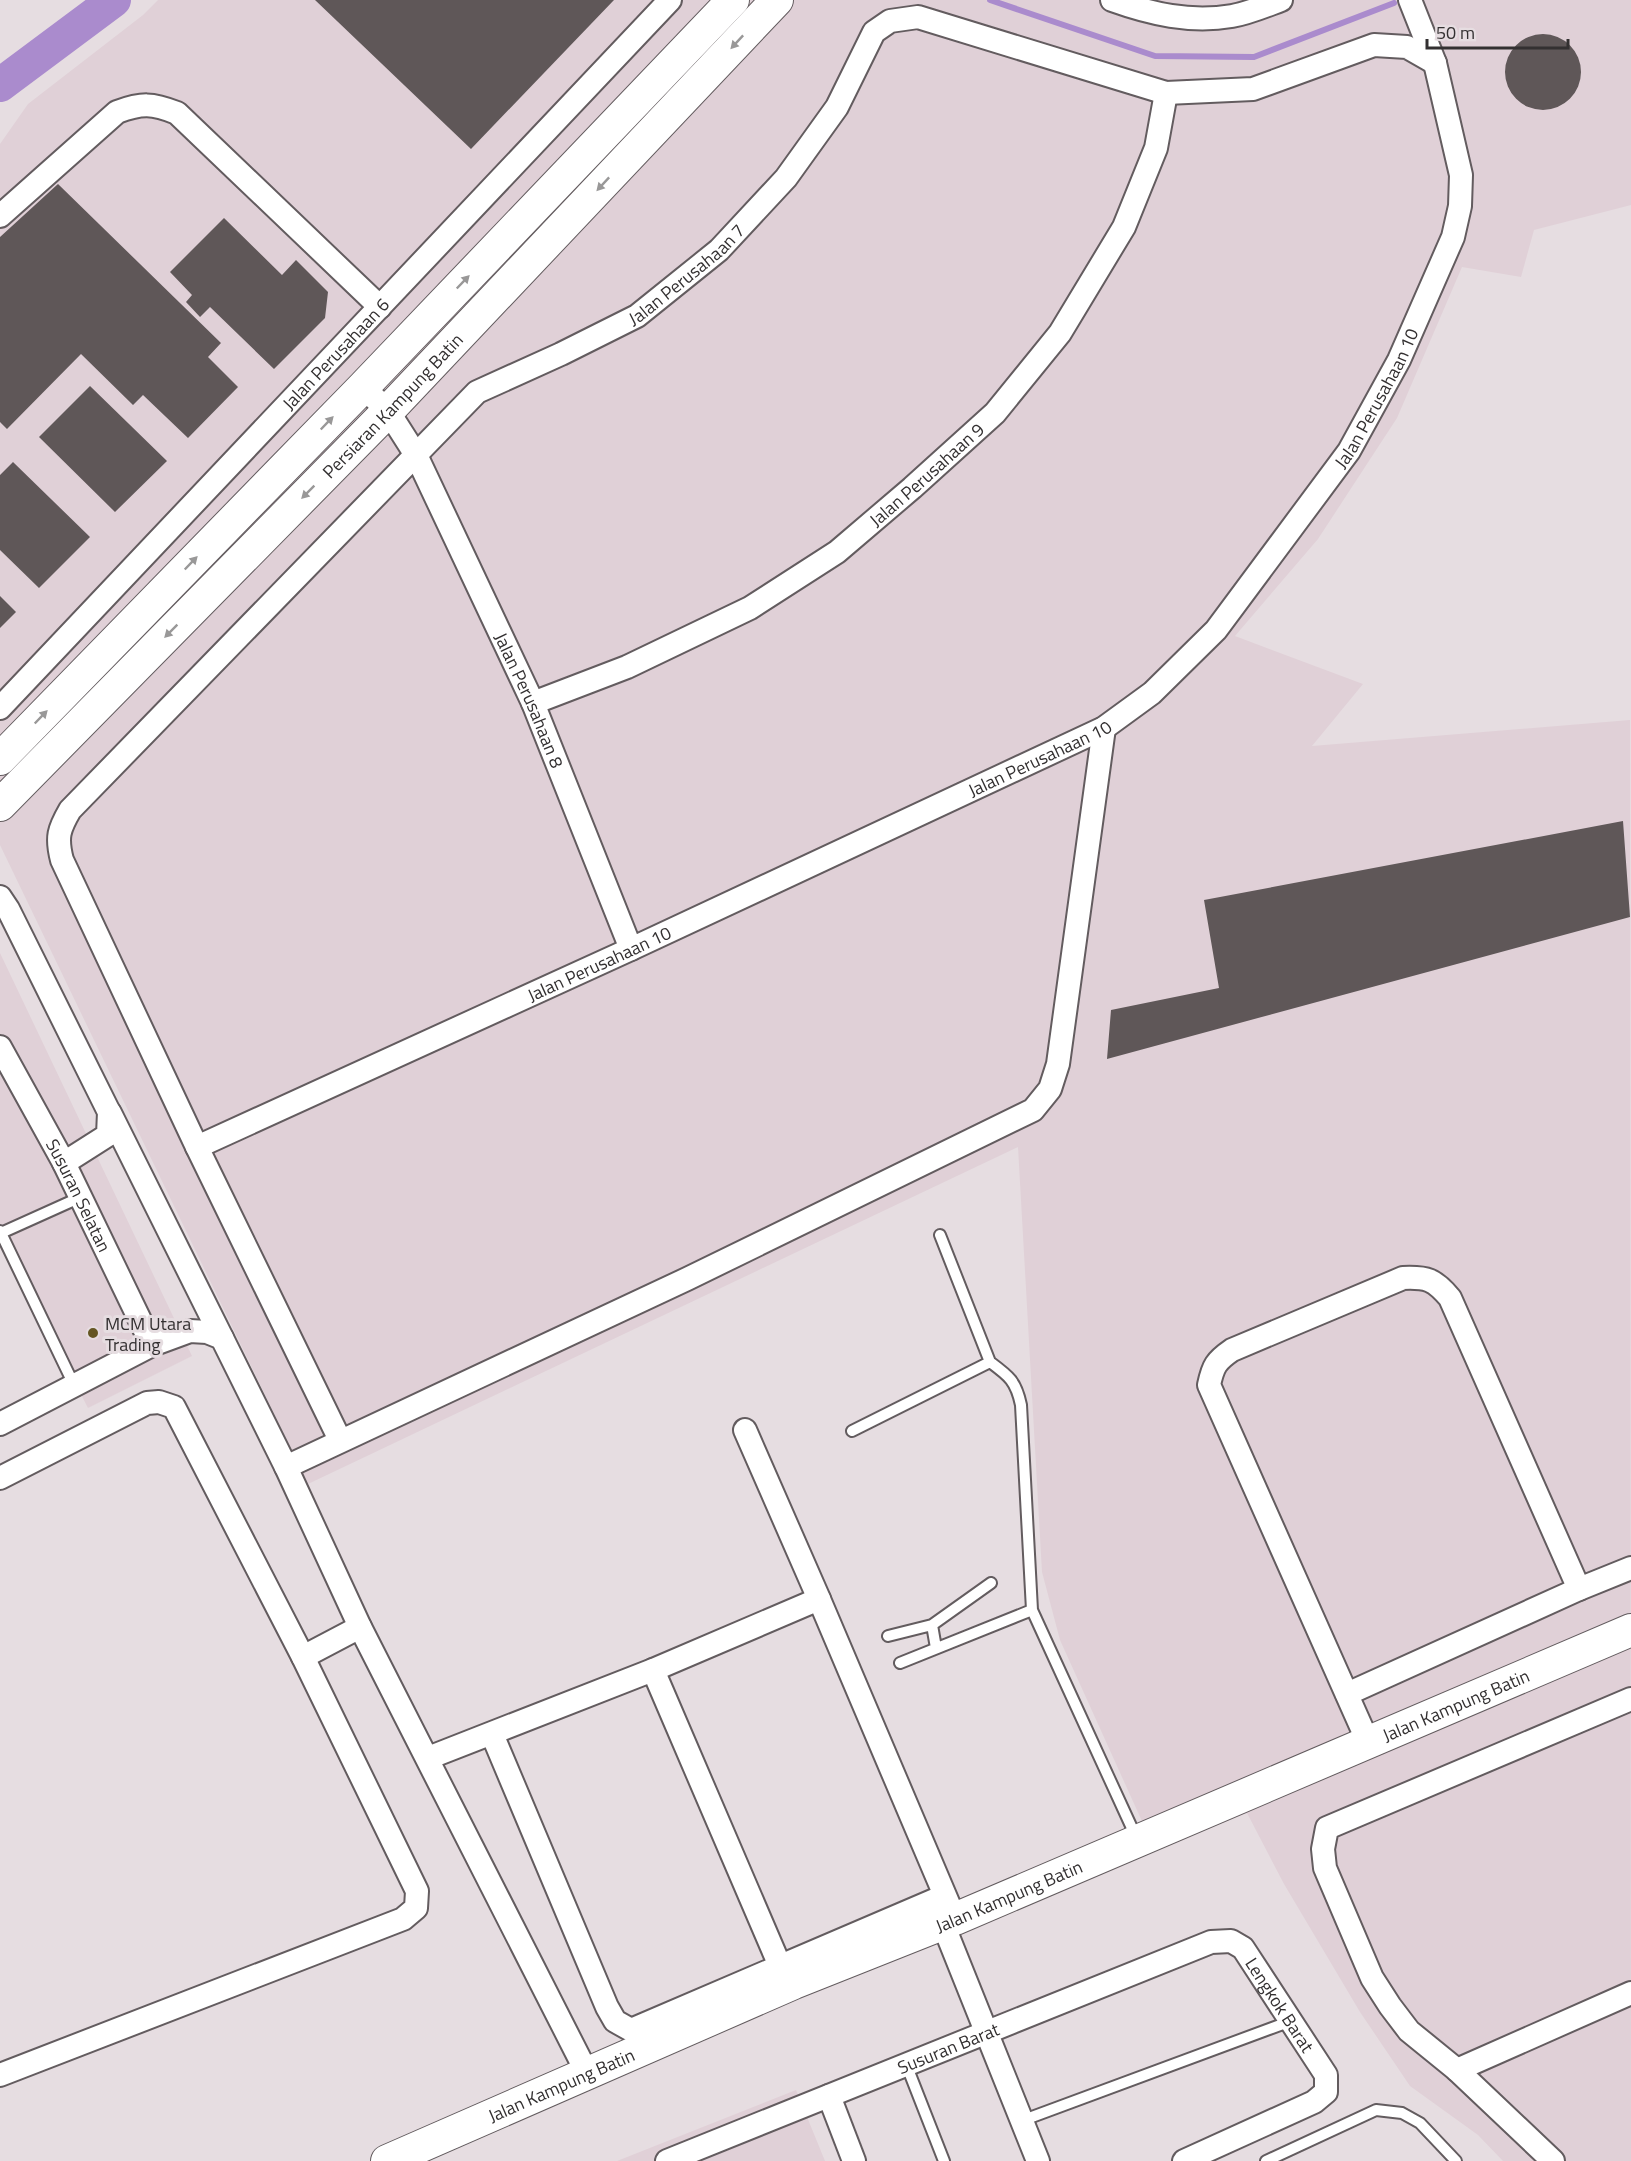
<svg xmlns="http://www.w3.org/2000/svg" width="1631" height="2161" viewBox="0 0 1631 2161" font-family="'Titillium Web',sans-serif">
  <rect width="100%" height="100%" fill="#e6dde1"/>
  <path fill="#e0d0d7" d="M158 0H1631V205L1534 230 1521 277 1462 267 1397 418 1318 539 1235 636 1363 684 1312 746 1630 720 1631 2161H1503L1478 2135 1410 2086 1360 2012 1284 1884 1247 1813 1155 1850 1060 1640 1042 1572 1018 1147 308 1484 0 845V144L28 104 143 15Z
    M0 953 192 1356 88 1408 0 1237Z
    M796 2090 825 2161H617Z"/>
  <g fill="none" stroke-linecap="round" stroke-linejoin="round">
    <path stroke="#aa8bcd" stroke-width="6" d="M990 0 1155 56 1254 57 1394 3"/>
    <path stroke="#aa8bcd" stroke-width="34" d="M0 85 114 0"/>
  </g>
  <path fill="#5f5758" d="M315 0H614L471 149Z
    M1505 72a38 38 0 1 1 76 0a38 38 0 1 1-76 0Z
    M58 184 221 343 208 357 238 387 188 438 143 395 133 405 81 354 7 429 0 422V237Z
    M224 218 282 275 296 260 328 292 325 318 274 369 210 307 200 317 186 302 192 295 170 272Z
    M90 386 167 461 115 512 39 437Z
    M13 462 90 537 39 588 0 550V475Z
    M0 596 16 612 0 628Z
    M1623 821 1630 917 1107 1059 1111 1010 1219 988 1204 900Z"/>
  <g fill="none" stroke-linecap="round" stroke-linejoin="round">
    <defs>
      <path id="lane" d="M0 1231 75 1387
        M1 1233 81 1197
        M940 1235 990 1362
        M852 1431 990 1362C1009 1376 1016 1381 1021 1405L1032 1610 1137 1839
        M932 1625 936 1648
        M888 1636 932 1625 991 1583
        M900 1663 1032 1610
        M906 2064 944 2161
        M1021 2121 1291 2021
        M1266 2161 1376 2110 1402 2113 1420 2123 1456 2161"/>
      <g id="street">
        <path d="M1112 0C1151 14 1190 23 1232 16 1249 13 1265 6 1281 0"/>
        <path d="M0 216 117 112C142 103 152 103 177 113L380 307"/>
        <path id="s1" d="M363 387 388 411 416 455 533 703 631 949"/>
        <path id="s2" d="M533 703 627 667 750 608 837 552 912 488 995 413 1060 333 1124 227 1156 148 1166 93"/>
        <path id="s3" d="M0 708 670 0"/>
        <path d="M0 897 8 909 109 1112 108 1135 64 1163"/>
        <path id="s4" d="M0 1047 64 1163 152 1345"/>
        <path d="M110 1113 222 1338"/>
        <path id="s5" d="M197 1147 631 949 1104 728 1152 693 1216 630 1349 451 1399 360 1453 237 1460 206 1461 175 1435 63 1410 0"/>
        <path d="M0 1424 152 1345 190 1331 207 1332 222 1338 286 1467 360 1627 587 2073"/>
        <path d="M745 1430 819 1599"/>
        <path id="s6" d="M340 1440 197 1147 62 860C56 837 59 829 70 810L477 392 561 354 637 316 719 250 786 178 837 107 874 32 890 21 918 17 1166 93 1253 89 1374 45 1407 47 1435 63"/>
        <path d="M286 1467 687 1279 1033 1110 1050 1089 1058 1064 1104 728"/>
        <path d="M0 1478 147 1403 159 1402 174 1407 303 1657 417 1891 416 1908 403 1919 0 2075"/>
        <path d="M303 1657 360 1627"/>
        <path d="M653 1670 780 1966 790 1978"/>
        <path d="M1347 1694 1579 1589 1631 1568"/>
        <path d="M492 1734 607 2007 615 2021 631 2030 944 1896"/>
        <path d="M1368 1742 1209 1385C1213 1366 1216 1361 1232 1350L1403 1278C1427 1277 1434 1279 1450 1298L1579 1589"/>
        <path d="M428 1758 653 1670 819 1599 955 1919"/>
        <path d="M943 1924 1038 2161"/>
        <path d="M1457 2070 1631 1993"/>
        <path d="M829 2096 854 2161"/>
        <path id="s7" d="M667 2161 1211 1942 1231 1941 1243 1948 1326 2075V2092L1314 2102 1184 2161"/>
        <path d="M1553 2161 1457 2070 1409 2031 1390 2006 1372 1978 1325 1868 1323 1849 1327 1828 1631 1699"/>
      </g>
      <g id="secondary">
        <path d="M0 759 363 387 733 0"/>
        <path id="s8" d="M0 805 388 411 777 0"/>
        <path id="s9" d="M387 2161 794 1983 955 1919 1631 1630"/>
      </g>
    </defs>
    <use href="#lane" stroke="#635c5f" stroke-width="14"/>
    <use href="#street" stroke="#635c5f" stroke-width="26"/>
    <use href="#secondary" stroke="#635c5f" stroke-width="34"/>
    <use href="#lane" stroke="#fff" stroke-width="10"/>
    <use href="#street" stroke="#fff" stroke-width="22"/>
    <use href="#secondary" stroke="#fff" stroke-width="32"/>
  </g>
  <defs><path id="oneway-solid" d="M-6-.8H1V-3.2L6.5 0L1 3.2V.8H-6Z" transform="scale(1.5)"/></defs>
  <g fill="#999898">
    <use href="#oneway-solid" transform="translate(737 42) rotate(133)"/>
    <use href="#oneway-solid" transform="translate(603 184) rotate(133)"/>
    <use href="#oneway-solid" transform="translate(463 282) rotate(-46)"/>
    <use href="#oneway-solid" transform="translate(327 423) rotate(-46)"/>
    <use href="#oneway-solid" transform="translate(308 492) rotate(135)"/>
    <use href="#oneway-solid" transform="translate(191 563) rotate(-46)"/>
    <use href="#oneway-solid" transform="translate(171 631) rotate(135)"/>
    <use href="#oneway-solid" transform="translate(41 717) rotate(-46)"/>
  </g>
  <circle fill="#655623" stroke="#e6dde1" stroke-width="2" cx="93" cy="1333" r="6"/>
  <g text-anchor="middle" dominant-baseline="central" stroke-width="6" stroke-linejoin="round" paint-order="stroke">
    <g font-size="18" fill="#333031" stroke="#e6dde1">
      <text stroke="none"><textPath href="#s6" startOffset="1521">Jalan Perusahaan 7</textPath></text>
      <text stroke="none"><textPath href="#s3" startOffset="488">Jalan Perusahaan 6</textPath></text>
      <text stroke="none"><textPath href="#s5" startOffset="1431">Jalan Perusahaan 10</textPath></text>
      <text stroke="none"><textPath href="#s8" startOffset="560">Persiaran Kampung Batin</textPath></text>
      <text stroke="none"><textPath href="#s2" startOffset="459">Jalan Perusahaan 9</textPath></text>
      <text stroke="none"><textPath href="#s1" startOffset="357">Jalan Perusahaan 8</textPath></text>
      <text stroke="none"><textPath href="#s5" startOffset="928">Jalan Perusahaan 10</textPath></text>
      <text stroke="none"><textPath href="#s5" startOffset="442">Jalan Perusahaan 10</textPath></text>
      <text stroke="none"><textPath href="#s4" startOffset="168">Susuran Selatan</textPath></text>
      <text stroke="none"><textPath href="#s9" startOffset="1162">Jalan Kampung Batin</textPath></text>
      <text stroke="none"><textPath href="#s9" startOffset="676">Jalan Kampung Batin</textPath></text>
      <text stroke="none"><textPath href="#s7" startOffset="688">Lengkok Barat</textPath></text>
      <text stroke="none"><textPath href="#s7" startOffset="303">Susuran Barat</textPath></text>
      <text stroke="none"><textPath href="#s9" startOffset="190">Jalan Kampung Batin</textPath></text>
    </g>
    <g font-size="18" fill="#333031" stroke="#e6dde1" text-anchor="start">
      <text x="105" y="1323">MCM Utara<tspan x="105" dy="21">Trading</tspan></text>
    </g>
  </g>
  <path d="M1427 39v9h141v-9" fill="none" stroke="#333031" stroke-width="3"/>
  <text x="1436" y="39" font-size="18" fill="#333031" stroke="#e6dde1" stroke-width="4.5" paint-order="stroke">50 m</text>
</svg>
